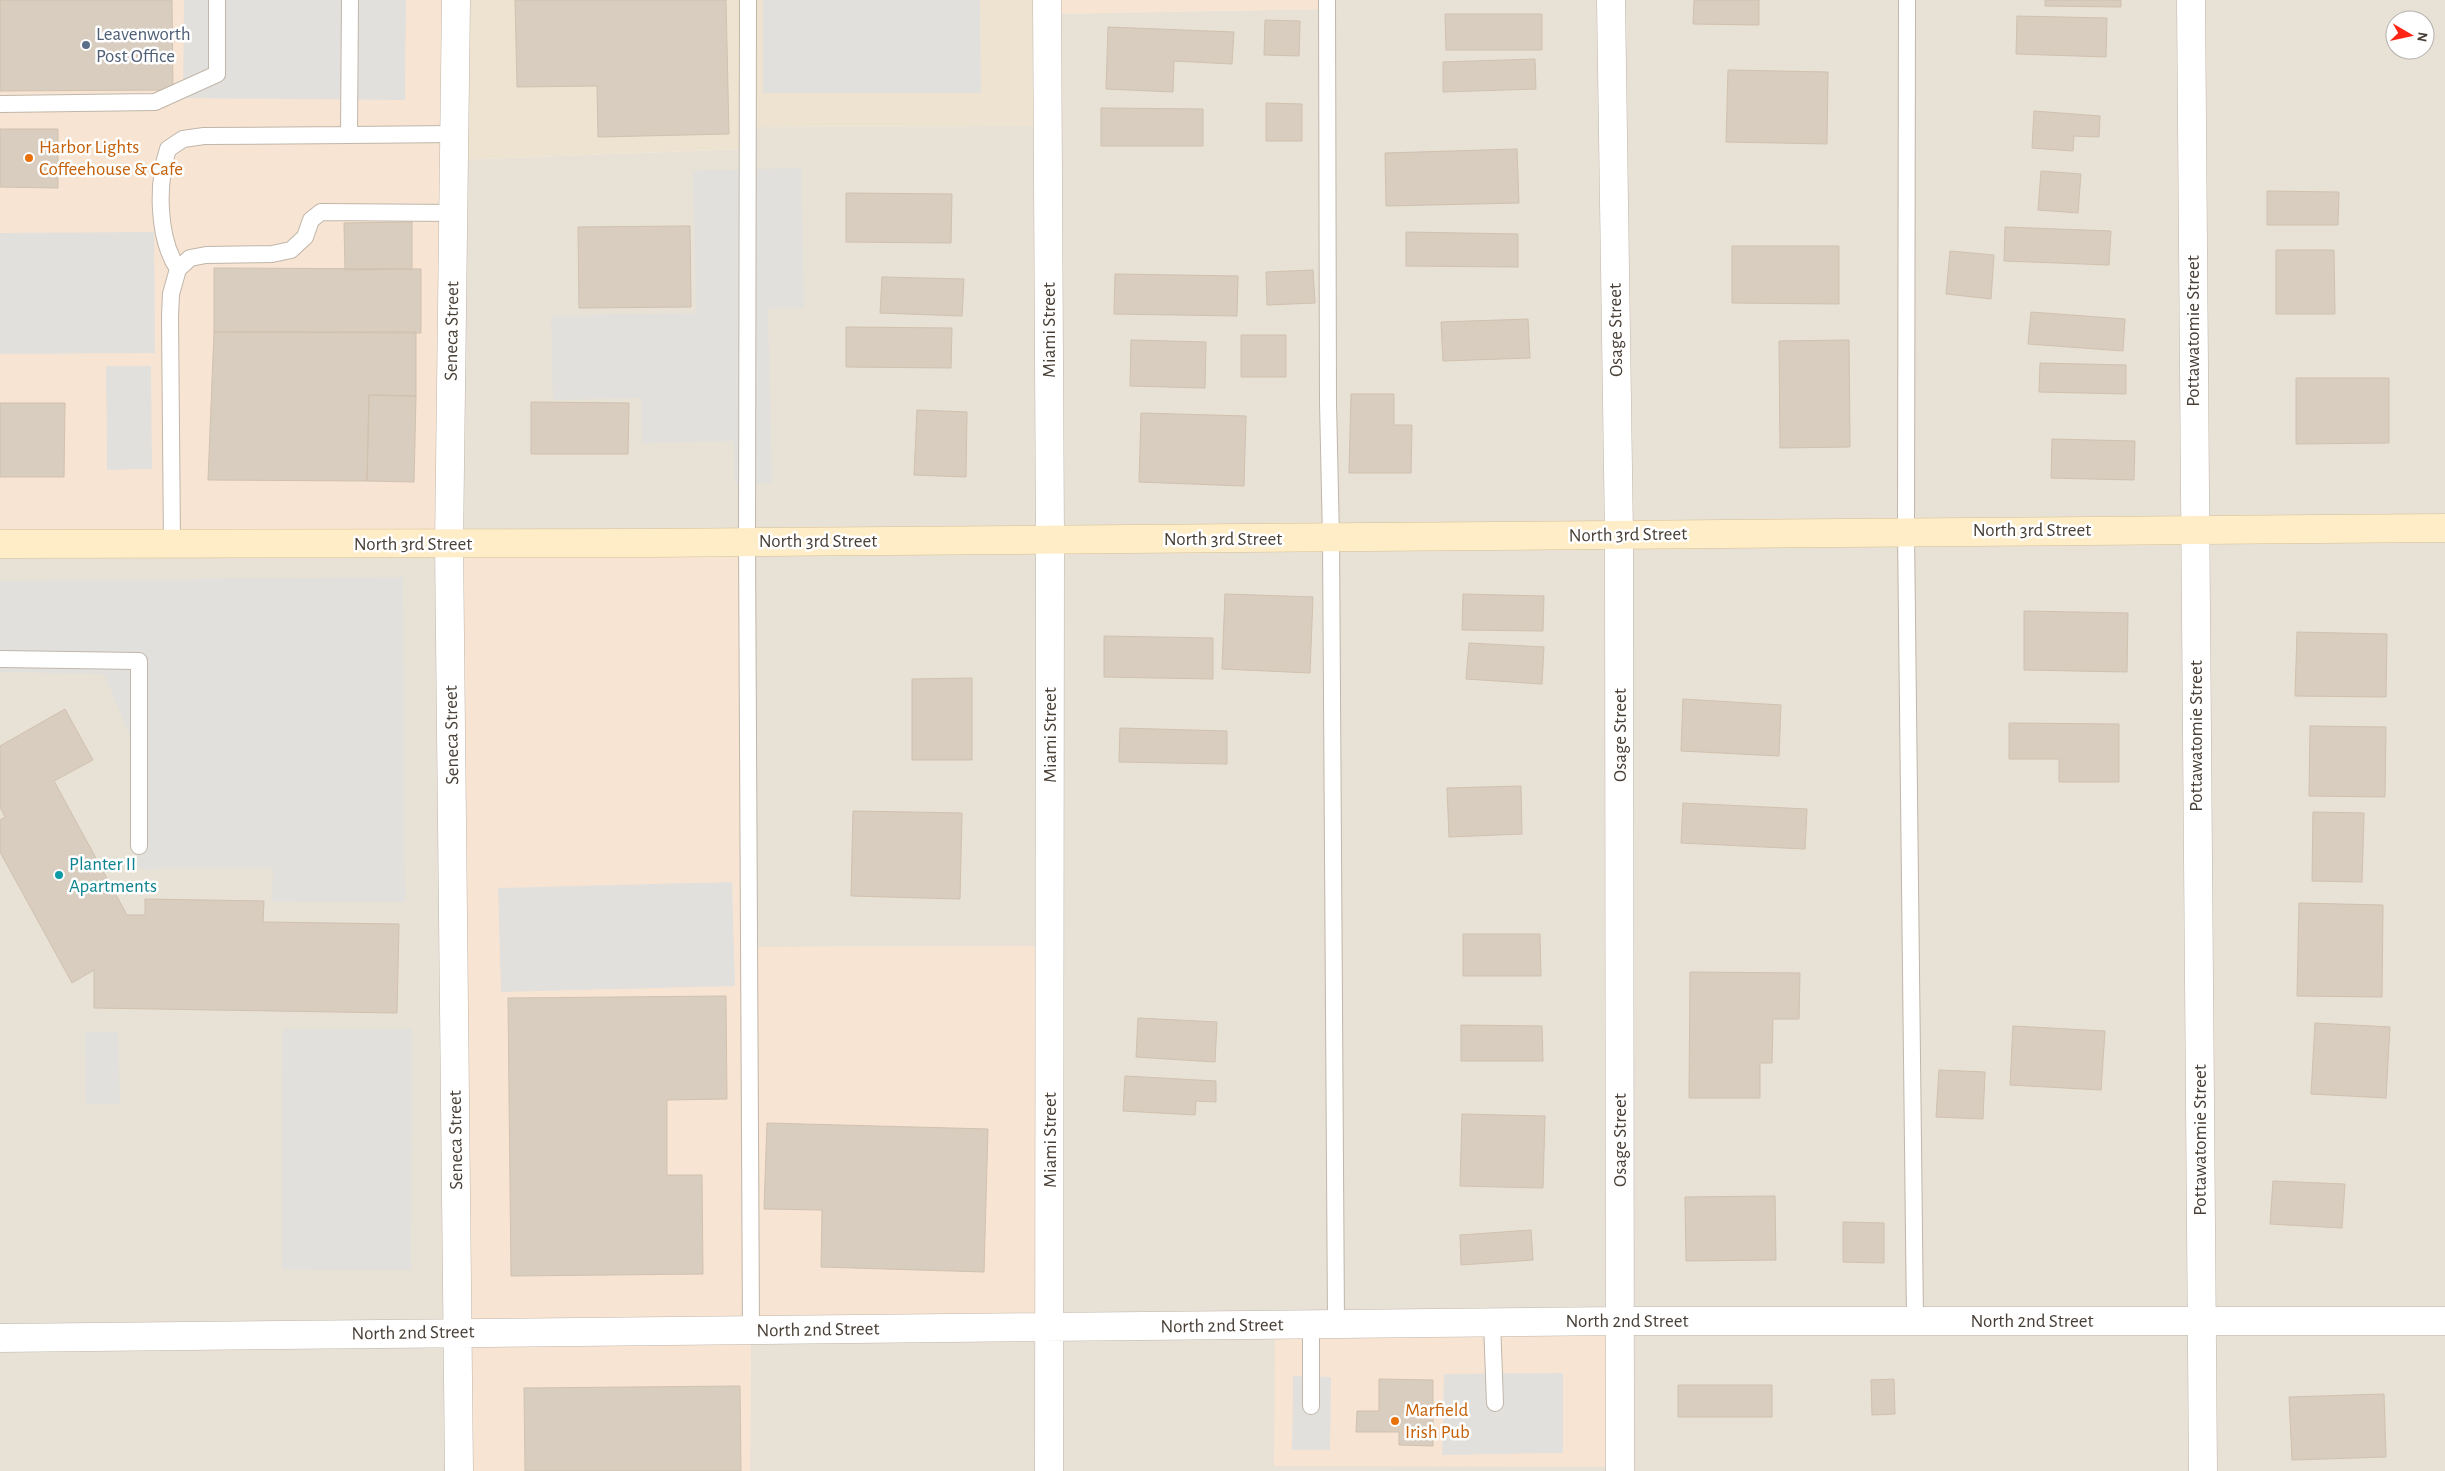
<svg xmlns="http://www.w3.org/2000/svg" width="2445" height="1471" viewBox="0 0 2445 1471" font-family="'Alegreya Sans',sans-serif">
  <rect width="100%" height="100%" fill="#f4efe8"/>
  <path fill="#e8e1d5" fill-rule="evenodd" d="M1327 0H2445V1471H750L751 1330 1049 946 749 947 459 1471H0V544L454 160 745 149 746 127 1048 126 1047 14 1327 9ZM2395 20H2425V50H2395Z"/>
  <path fill="#f7e4d2" d="M0 0H456L449 543 747 542 749 947 1050 946V1328L751 1331 750 1471H459L449 544H0Z
    M1047 0H1327V9L1047 14Z
    M1620 1321V1467L1274 1466 1275 1325Z"/>
  <path fill="#eee3d1" d="M456 0H1047L1048 126 746 127 745 149 454 160Z"/>
  <path fill="#e2e0dd" d="M184 0H406L405 100 183 98Z
    M763 0H980L981 93H763Z
    M801 168 804 308 768 309 772 483 735 484 734 441 642 443 641 398 553 400 551 316 696 313 693 171Z
    M154 232 155 353 0 354V233Z
    M106 366H151L152 469 107 470Z
    M403 577 405 902 272 901 273 868 138 869 131 738 104 674 0 672V581Z
    M732 882 735 986 501 992 498 888Z
    M283 1029H412L411 1270 282 1269Z
    M85 1032H118L120 1104H86Z
    M1563 1373V1453L1442 1455 1444 1374Z
    M1293 1376 1331 1377 1330 1450H1292Z"/>
  <path fill="#d9cdc0" stroke="#d1c1af" d="M0 0H172L173 90 0 91Z
    M515 0H726L729 134 598 137 597 86 517 87Z
    M1694 0H1759V25L1693 24Z
    M2045 0H2121V7L2045 6Z
    M1445 14H1542V50H1446Z
    M2017 16 2107 18 2106 57 2016 54Z
    M1265 20 1300 21 1299 56 1264 55Z
    M1108 27 1234 32 1232 64 1174 61 1173 92 1106 89Z
    M1535 59 1536 89 1443 92V62Z
    M1728 70 1828 72 1827 144 1726 142Z
    M1266 103 1302 104V141H1266Z
    M1101 108 1203 109V146H1101Z
    M2034 111 2100 116 2099 137 2074 136 2073 151 2032 148Z
    M0 129H58V188L0 187Z
    M1517 149 1519 203 1386 206 1385 153Z
    M2041 171 2081 174 2078 213 2038 210Z
    M2267 191 2339 192 2338 225H2267Z
    M846 193 952 194 951 243 846 242Z
    M412 222V269L345 270 344 223Z
    M690 226 691 307 579 308 578 227Z
    M2005 227 2111 231 2109 265 2004 261Z
    M1406 232 1518 234V267L1406 266Z
    M1732 246H1839V304L1732 303Z
    M2276 250H2334L2335 314H2276Z
    M1950 251 1994 255 1991 299 1946 294Z
    M214 268 421 269V333L214 332Z
    M1313 270 1315 303 1267 305 1266 272Z
    M1115 274 1238 276 1237 316 1114 314Z
    M882 277 964 279 962 316 880 313Z
    M2031 312 2125 319 2123 351 2028 344Z
    M1528 319 1530 358 1443 361 1441 322Z
    M846 327 952 328 951 368 846 367Z
    M214 332H416V396L369 395 367 481 208 480Z
    M1241 335H1286V377H1241Z
    M1131 340 1206 342 1205 388 1130 386Z
    M1849 340 1850 447 1780 448 1779 341Z
    M2040 363 2126 365V394L2039 392Z
    M2296 378H2389V443L2296 444Z
    M1351 394H1394V425H1412L1411 473H1349Z
    M369 395 416 396 414 482 367 481Z
    M531 402 629 403 628 454H531Z
    M0 403H65L64 477H0Z
    M917 410 967 412 966 477 914 475Z
    M1141 413 1246 416 1244 486 1139 482Z
    M2052 439 2135 441 2134 480 2051 478Z
    M1225 594 1313 597 1310 673 1222 669Z
    M1463 594 1544 596 1543 631 1462 630Z
    M2024 611 2128 613 2127 672 2024 670Z
    M2297 632 2387 634 2386 697 2295 696Z
    M1104 636 1213 638V679L1104 677Z
    M1469 643 1544 647 1542 684 1466 679Z
    M972 678V760H912V679Z
    M1683 699 1781 705 1779 756 1681 751Z
    M65 709 93 760 54 781 127 915H145V899L264 901 263 922 399 924 397 1013 94 1008V970L72 983 0 852V820L5 817 0 807V746Z
    M2009 723 2119 724V782H2059V759H2009Z
    M2310 726 2386 727 2385 797 2309 796Z
    M1120 728 1227 731V764L1119 762Z
    M1521 786 1522 834 1449 837 1447 788Z
    M1683 803 1807 809 1805 849 1681 843Z
    M853 811 962 813 960 899 851 896Z
    M2313 812 2364 813 2362 882 2312 881Z
    M2299 903 2383 905 2382 997 2297 996Z
    M1463 934H1540L1541 976H1463Z
    M1690 972 1800 973 1799 1019H1773L1772 1063H1760V1098H1689Z
    M726 996 727 1099 667 1100V1175H702L703 1274 511 1276 508 998Z
    M1138 1018 1217 1022 1215 1062 1136 1057Z
    M2315 1023 2390 1027 2386 1098 2311 1094Z
    M1461 1025 1542 1026 1543 1061H1461Z
    M2013 1026 2105 1031 2101 1090 2010 1085Z
    M1939 1070 1985 1072 1983 1119 1936 1117Z
    M1125 1076 1216 1081V1102L1196 1101 1195 1115 1123 1111Z
    M1462 1114 1545 1116 1543 1188 1460 1186Z
    M767 1123 988 1129 984 1272 821 1267 822 1210 764 1209Z
    M2273 1181 2345 1184 2342 1228 2270 1224Z
    M1775 1196 1776 1260 1686 1261 1685 1197Z
    M1843 1222 1884 1223V1263L1843 1262Z
    M1531 1230 1533 1260 1461 1265 1460 1235Z
    M1379 1379 1433 1380V1446L1399 1445V1432H1356L1357 1411H1379Z
    M1894 1379 1895 1414 1872 1415 1871 1380Z
    M1678 1385H1772V1417H1678Z
    M740 1386 741 1471H525L524 1388Z
    M2384 1394 2386 1457 2292 1460 2289 1397Z"/>
  <g fill="none" stroke-linecap="round" stroke-linejoin="round">
    <defs>
      <path id="lane" d="M350 0 349 135 454 134
        M748 0 747 542 751 1330
        M1327 0 1328 403 1331 538 1336 1324
        M1907 0 1906 531 1915 1321
        M0 104 155 102 217 74V0
        M178 269C157 238 157 183 168 149L183 139 204 136 349 135
        M172 544 170 316 171 294 178 269 190 258 206 255 272 254 291 250 305 237 311 220 321 212 454 213
        M0 659 139 661V846
        M1492 1322 1495 1403
        M1311 1325V1406"/>
      <path id="street" d="M456 0 449 544 459 1471
        M1047 0 1050 540 1049 1471
        M1611 0 1619 536 1620 1471
        M2191 0 2203 1471
        M0 1338 1620 1321H2445"/>
      <path id="secondary" d="M0 544 650 543 2445 528"/>
    </defs>
    <use href="#lane" stroke="#c0b6aa" stroke-width="18"/>
    <use href="#street" stroke="#c0b6aa" stroke-width="29"/>
    <use href="#secondary" stroke="#d6c096" stroke-width="29"/>
    <use href="#lane" stroke="#fff" stroke-width="16"/>
    <use href="#street" stroke="#fff" stroke-width="28"/>
    <use href="#secondary" stroke="#ffedc7" stroke-width="28"/>
  </g>
  <circle fill="#5c6f8a" stroke="#fff" stroke-width="2" cx="86" cy="45" r="5"/>
  <g fill="#e8710a" stroke="#fff" stroke-width="2">
    <circle cx="29" cy="158" r="5"/>
    <circle cx="1395" cy="1421" r="5"/>
  </g>
  <circle fill="#0f9aa8" stroke="#fff" stroke-width="2" cx="59" cy="875" r="5"/>
  <g text-anchor="middle" dominant-baseline="central" stroke-width="5" stroke-linejoin="round" paint-order="stroke">
    <g font-size="19" fill="#4e5e75" stroke="#fff" text-anchor="start">
      <text x="96" y="34">Leavenworth<tspan x="96" dy="22">Post Office</tspan></text>
    </g>
    <g font-size="19" fill="#c56008" stroke="#fff" text-anchor="start">
      <text x="39" y="147">Harbor Lights<tspan x="39" dy="22">Coffeehouse &amp; Cafe</tspan></text>
      <text x="1405" y="1410">Marfield<tspan x="1405" dy="22">Irish Pub</tspan></text>
    </g>
    <g font-size="19" fill="#483f36" stroke="#fff">
      <text transform="translate(1049 330) rotate(-90)">Miami Street</text>
      <text transform="translate(1616 330) rotate(-91)">Osage Street</text>
      <text transform="translate(452 331) rotate(-89)">Seneca Street</text>
      <text transform="translate(2193 331) rotate(-90)">Pottawatomie Street</text>
      <text x="2032" y="530">North 3rd Street</text>
      <text transform="translate(1628 535) rotate(-1)">North 3rd Street</text>
      <text x="1223" y="539">North 3rd Street</text>
      <text x="818" y="541">North 3rd Street</text>
      <text x="413" y="544">North 3rd Street</text>
      <text transform="translate(452 735) rotate(-91)">Seneca Street</text>
      <text transform="translate(1050 735) rotate(-90)">Miami Street</text>
      <text transform="translate(1620 735) rotate(-90)">Osage Street</text>
      <text transform="translate(2196 736) rotate(-90)">Pottawatomie Street</text>
      <text transform="translate(456 1140) rotate(-91)">Seneca Street</text>
      <text transform="translate(1050 1140) rotate(-90)">Miami Street</text>
      <text transform="translate(1620 1140) rotate(-90)">Osage Street</text>
      <text transform="translate(2200 1140) rotate(-90)">Pottawatomie Street</text>
      <text x="1627" y="1321">North 2nd Street</text>
      <text x="2032" y="1321">North 2nd Street</text>
      <text transform="translate(1222 1326) rotate(-1)">North 2nd Street</text>
      <text transform="translate(818 1330) rotate(-1)">North 2nd Street</text>
      <text transform="translate(413 1333) rotate(-1)">North 2nd Street</text>
    </g>
    <g font-size="19" fill="#0d838f" stroke="#fff" text-anchor="start">
      <text x="69" y="864">Planter II<tspan x="69" dy="22">Apartments</tspan></text>
    </g>
  </g>
  <g transform="translate(2410 35) rotate(99)"><circle r="24" fill="#ffffff" stroke="#b6b2af"/>
  <path d="M0-4L9 19L0 12L-9 19Z" fill="#ff2414"/>
  <text y="-8" font-size="14" font-weight="bold" text-anchor="middle" fill="#483f36">N</text>
  </g>
</svg>
